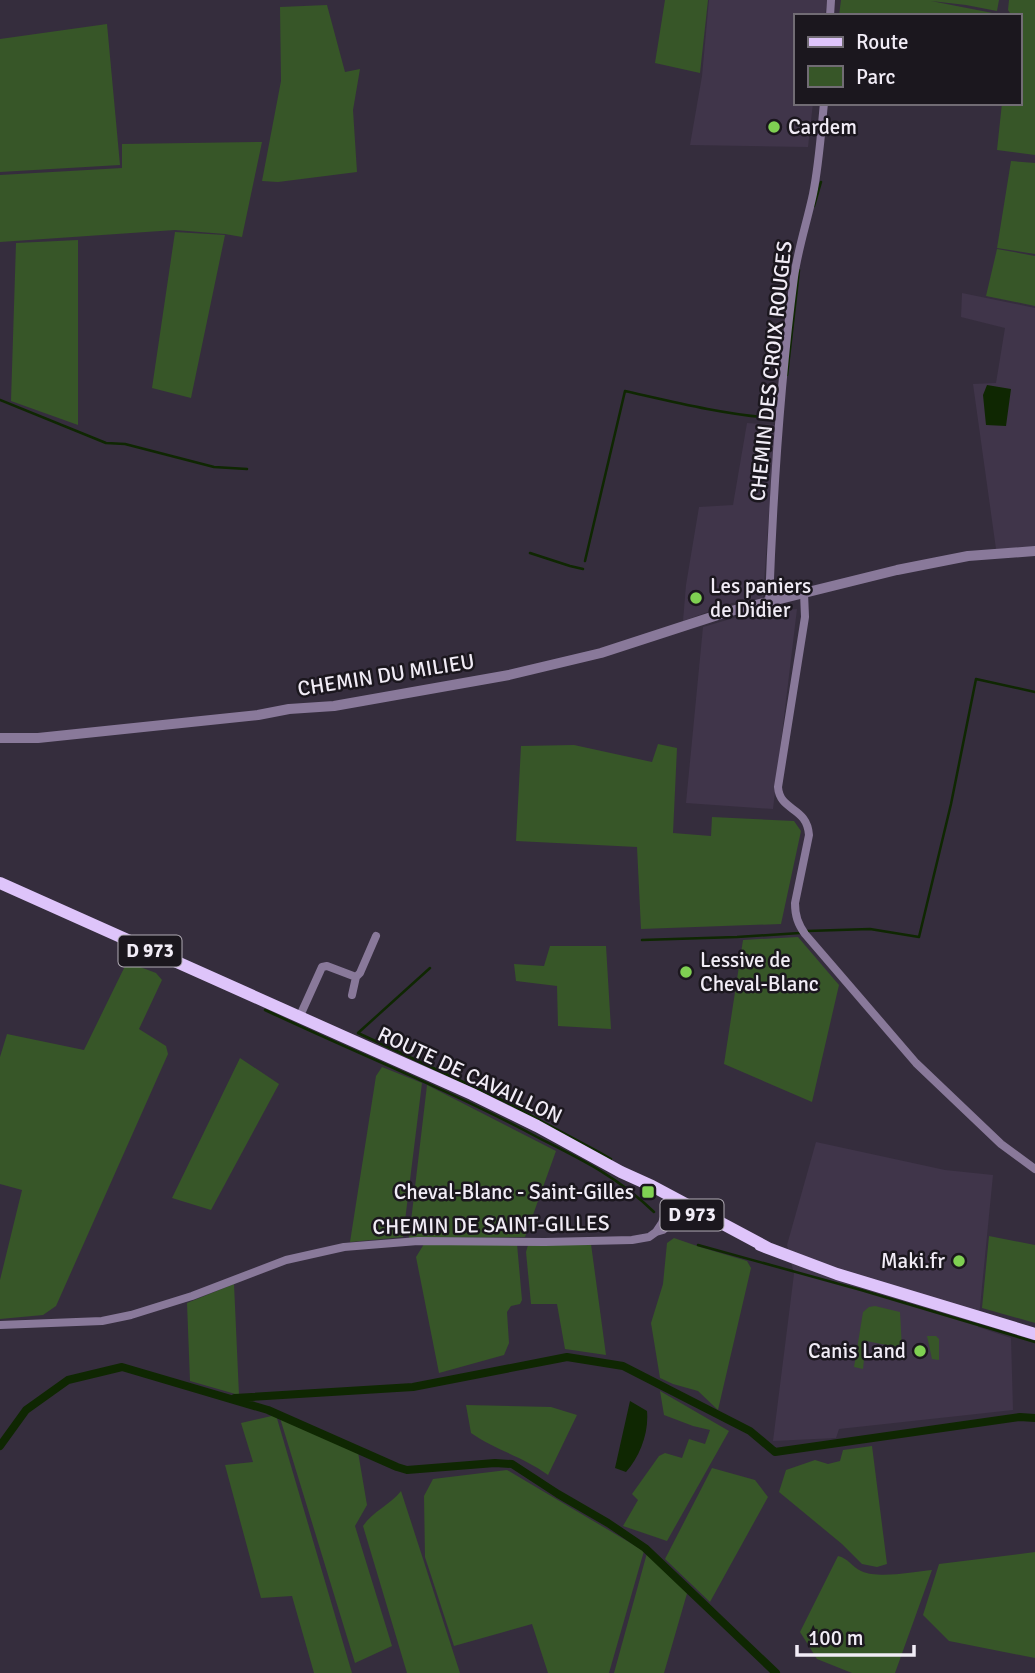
<svg xmlns="http://www.w3.org/2000/svg" width="1035" height="1673" viewBox="0 0 1035 1673" font-family="Signika,sans-serif">
  <rect width="100%" height="100%" fill="#352d3d"/>
  <path fill="#40354a" d="M709 0H827L825 16H795V103H813L808 147 690 145 702 76Z
    M962 293 1035 308V547L996 549 973 384 996 383 1005 328 961 317Z
    M747 423 775 425 763 598 732 603 683 621 686 585 699 507 733 505Z
    M797 609 773 809 686 803 703 627 754 612Z
    M816 1142 945 1170 993 1175 978 1327 1011 1338 1013 1410 839 1429 836 1438 773 1441 794 1274 787 1245Z"/>
  <path fill="#375628" d="M665 0H708L700 73 655 63Z
    M841 0H999L997 11 966 5 931 1 1008 16H839Z
    M1009 0H1035V155L997 150 1002 103H1019V16H1012L1008 10Z
    M327 5 345 72 360 69 353 110 357 172 278 182 262 181 281 81 280 7Z
    M107 24 120 165 0 172V39Z
    M262 142 242 237 225 234 175 230 0 242V175L122 168V144Z
    M1011 161 1035 163V254L997 248Z
    M175 232 225 235 191 398 152 388Z
    M78 240V425L11 401 16 243Z
    M997 249 1035 256V306L986 296Z
    M658 744 677 748 673 833 711 836 712 817 794 821 801 831 781 924 641 929 637 847 516 841 521 746 574 745 652 762Z
    M798 937 839 985 812 1102 724 1064 743 940Z
    M550 946H606L611 1029 558 1026 557 986 516 981 514 964 544 966Z
    M127 962 156 973 162 980 139 1029 166 1046 168 1054 56 1306 43 1315 0 1319V1280L22 1190 0 1184V1057L7 1034 84 1050Z
    M240 1058 279 1084 211 1210 172 1198Z
    M382 1067 422 1083 403 1237 350 1242 376 1076Z
    M427 1085 556 1151 525 1237 409 1238Z
    M989 1236 1035 1245V1323L982 1308Z
    M674 1238 700 1247 747 1261 751 1268 718 1410 698 1391 673 1384 660 1378 651 1323 663 1284 667 1243Z
    M424 1244H517L522 1300 520 1304 511 1306 507 1312 509 1343 504 1355 439 1373 416 1257Z
    M591 1244 606 1355 565 1349 557 1304H531L526 1252 528 1245Z
    M234 1284 239 1395 190 1381 187 1303Z
    M875 1306 900 1312 902 1348 866 1341 863 1369 854 1367 863 1312 869 1307Z
    M927 1336H936L939 1339V1360L932 1359Z
    M660 1391 729 1431 667 1541 623 1526 638 1500 632 1494 659 1456 665 1453 682 1458 689 1439 705 1444 710 1430 693 1426 664 1415Z
    M466 1405 551 1407 577 1415 548 1475C524 1457 495 1450 471 1433Z
    M276 1415 352 1673H314L292 1596 261 1598 225 1465 253 1462 241 1423Z
    M280 1418 358 1452 367 1505 355 1526 392 1646 355 1663Z
    M872 1446 887 1564 877 1567 862 1564 842 1544 779 1492 786 1470 815 1460 828 1464 840 1461 843 1450Z
    M712 1468 755 1480 768 1497 710 1602 665 1559Z
    M507 1470 644 1551 609 1673H548L532 1624 454 1646 425 1557 424 1496 433 1479Z
    M401 1491 460 1673H407L363 1526C373 1511 390 1505 401 1491Z
    M1035 1552V1658L949 1641 923 1615 939 1564Z
    M647 1553 688 1590 664 1673H614Z
    M838 1556C848 1558 852 1567 861 1571 878 1579 913 1572 932 1570L895 1673H852L817 1659 800 1632Z"/>
  <path fill="#0f2702" d="M987 385 1011 389 1006 426 986 425 983 395Z
    M630 1401 647 1411C649 1433 640 1456 626 1472L615 1468Z"/>
  <g fill="none" stroke-linecap="round" stroke-linejoin="round">
    <path stroke="#0f2702" stroke-width="2.5" d="M814 206 821 182
      M787 375 799 270
      M0 400 106 443 125 444 214 467 247 469
      M530 553 570 566 583 569
      M585 561 625 391C674 402 722 414 772 418L776 414
      M807 931 870 929 919 937 951 804 976 679 1035 692
      M642 940 737 937 800 933
      M430 968 358 1033 504 1101 599 1152 611 1159
      M265 1010C356 1053 449 1090 537 1137 581 1159 618 1177 654 1212
      M698 1245 861 1290 1035 1342"/>
    <path stroke="#0f2702" stroke-width="8" d="M235 1398 413 1387 567 1357 623 1366 750 1431 775 1452 1020 1417 1035 1418
      M0 1446 26 1410 68 1380 122 1367 268 1410 397 1467 407 1470 495 1463 512 1464 558 1494 608 1523 645 1548 776 1673"/>
    <path stroke="#89799a" stroke-width="8" d="M830 16 831 0
      M804 593 805 617 778 787C780 812 807 806 809 835L795 903C795 916 798 924 805 934L916 1063 1001 1144 1035 1169
      M769 603C773 494 780 385 794 277 798 249 807 222 813 194 819 164 821 133 824 103
      M352 995 356 977
      M299 1018 322 967 327 966 356 977 360 973 376 936
      M656 1232 662 1223 669 1203 679 1205
      M0 1325 102 1321 131 1315 192 1296 286 1260 344 1247 418 1241 545 1242 632 1240 649 1237 656 1232 663 1230 684 1211 685 1208 682 1204"/>
    <path stroke="#89799a" stroke-width="10" d="M0 738H38L258 715 289 709 334 706 509 675 601 653 727 612 897 570 968 556 1035 551"/>
    <path stroke="#dec4fa" stroke-width="12" d="M0 883 472 1094 537 1126 621 1172 652 1186 768 1248
      M760 1245 837 1274 1035 1334"/>
  </g>
  <g fill="#7fd052" stroke="#1b171e" stroke-width="2.5">
    <circle cx="774" cy="127" r="7"/>
    <circle cx="696" cy="598" r="7"/>
    <circle cx="686" cy="972" r="7"/>
    <rect x="641" y="1185" width="14" height="14" rx="3.5"/>
    <circle cx="959" cy="1261" r="7"/>
    <circle cx="920" cy="1351" r="7"/>
  </g>
  <g text-anchor="middle" dominant-baseline="central" stroke-width="5" stroke-linejoin="round" paint-order="stroke">
    <g fill="#1b171e" stroke="#b1acb5" stroke-width="2">
      <rect x="118.5" y="935.5" width="63" height="31" rx="5"/>
      <rect x="660.5" y="1199.5" width="63" height="31" rx="5"/>
    </g>
    <g font-size="19" font-weight="bold" fill="#f1ecf6">
      <text x="150" y="951">D 973</text>
      <text x="692" y="1215">D 973</text>
    </g>
    <g font-size="21" fill="#f1ecf6" stroke="#1b171e" text-anchor="start">
      <text x="788" y="127">Cardem</text>
      <text x="710" y="586">Les paniers<tspan x="710" dy="24">de Didier</tspan></text>
      <text x="700" y="960">Lessive de<tspan x="700" dy="24">Cheval-Blanc</tspan></text>
      <text x="634" y="1192" text-anchor="end">Cheval-Blanc - Saint-Gilles</text>
      <text x="945" y="1261" text-anchor="end">Maki.fr</text>
      <text x="906" y="1351" text-anchor="end">Canis Land</text>
    </g>
    <g font-size="21" fill="#f1ecf6" stroke="#1b171e">
      <text transform="translate(771 371) rotate(-84)">CHEMIN DES CROIX ROUGES</text>
      <text transform="translate(386 675) rotate(-9)">CHEMIN DU MILIEU</text>
      <text transform="translate(470 1075) rotate(25)">ROUTE DE CAVAILLON</text>
      <text transform="translate(491 1225) rotate(-1)">CHEMIN DE SAINT-GILLES</text>
    </g>
  </g>
  <rect x="794" y="14" width="228" height="91" fill="#1b171e" stroke="#716c74" stroke-width="2"/>
  <rect x="808" y="37" width="35" height="10" fill="#dec4fa" stroke="#716c74" stroke-width="2"/>
  <text x="856" y="49" font-size="21" fill="#f1ecf6">Route</text>
  <rect x="808" y="66" width="35" height="21" fill="#375628" stroke="#716c74" stroke-width="2"/>
  <text x="856" y="84" font-size="21" fill="#f1ecf6">Parc</text>
  <path d="M797 1645v10h117v-10" fill="none" stroke="#f1ecf6" stroke-width="3.5"/>
  <text x="808" y="1645" font-size="21" fill="#f1ecf6" stroke="#1b171e" stroke-width="5" paint-order="stroke">100 m</text>
</svg>
